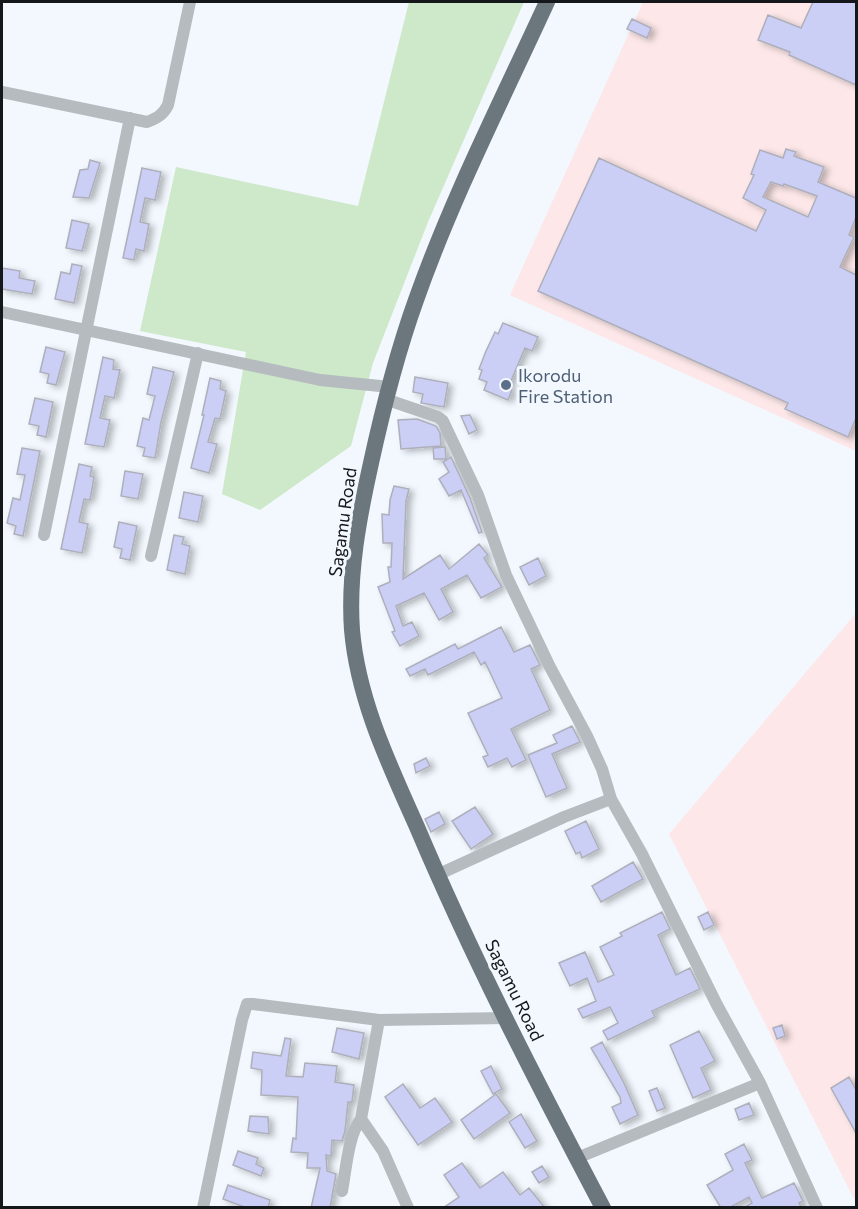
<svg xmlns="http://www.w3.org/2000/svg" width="858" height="1209" viewBox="0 0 858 1209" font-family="Commissioner,sans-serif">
  <defs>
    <filter id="shadow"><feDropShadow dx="4.5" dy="2.5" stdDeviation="3" flood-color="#0004"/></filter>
  </defs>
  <rect width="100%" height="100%" fill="#f2f8fe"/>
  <path fill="#fde7e8" d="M643 2H856V451L510 295Z
    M856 613V1203L669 834Z"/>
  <path fill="#cee8ca" d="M409 2H524L428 222 373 363 351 446 260 510 222 494 246 352 140 331 176 167 358 206Z"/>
  <path fill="#cbcef5" stroke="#aeafbb" stroke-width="1.5" fill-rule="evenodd" filter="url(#shadow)" d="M813 2H856V85L789 55 790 52 758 40 768 15 801 28Z
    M632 19 651 28 647 38 627 29Z
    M786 149 796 152 794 156 824 167 818 182 856 198V217L849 235 854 237 840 267 856 275V418L848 437 785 409 788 403 538 291 599 158 756 231 766 210 743 198 754 175 751 174 760 150 783 158ZM771 182 783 186 784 184 817 196 808 217 763 197Z
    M90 160 100 163 89 198 73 197 80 170 88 169Z
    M142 168 161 172 155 200 145 198 140 222 149 224 144 251 136 249 134 260 123 258Z
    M72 220 89 224 82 251 66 248Z
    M72 264 82 266 74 303 55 299 61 272 70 274Z
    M2 268 20 271 19 278 35 281 32 294 2 289Z
    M503 323 538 337 532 351 525 348 508 388 512 390 508 400 484 390 487 382 479 379 482 370 479 369 486 351 495 332 498 334Z
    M46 347 65 352 56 385 47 383 49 374 40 372Z
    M103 357 114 360 113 369 120 370 114 398 105 396 100 418 110 420 104 447 85 444Z
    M153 367 174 372 161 422 155 458 143 456 145 448 137 446 143 418 149 420 155 396 147 394Z
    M415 377 448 383 444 407 421 403 423 394 413 392Z
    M210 378 221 381 220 389 226 391 220 419 215 418 208 442 217 444 209 473 191 468 204 415H202Z
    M35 398 53 402 46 437 37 435 39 426 29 424Z
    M470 415 477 430 469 434 461 416Z
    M417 419 436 426 440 433 441 446 401 449 398 420Z
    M445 447 446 459H434L433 448Z
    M22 448 40 451 23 536 14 534 16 526 7 523 13 498 20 500 25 475 17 474Z
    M451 457 470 498 482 532 479 533 461 490 449 496 439 479 449 472 443 462Z
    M79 464 92 467 90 476 94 477 90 500 84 499 79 522 88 524 82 553 61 549Z
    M125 471 143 474 138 499 121 496Z
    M394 486 409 489 406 501 403 579 440 555 449 569 479 544 488 555 484 558 502 587 481 598 467 575 441 589 453 612 439 620 424 593 396 606 403 626 412 622 419 636 400 646 392 632 395 631 378 587 390 582 388 567H391L392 543H383L382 514 389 515 390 500Z
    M184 492 203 496 198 522 179 518Z
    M119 522 137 526 130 560 120 558 122 549 114 547Z
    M174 535 184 537 182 544 190 546 185 574 167 570Z
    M538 558 546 576 529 585 520 567Z
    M501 627 514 652 530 645 540 665 531 669 550 710 511 729 526 760 512 767 507 758 488 767 483 757 488 755 468 713 502 698 485 662 481 665 474 652 428 675 425 669 410 676 406 669 455 644 458 649Z
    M572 726 580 742 552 754 567 788 546 797 528 755 557 743 553 735Z
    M426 758 430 766 416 773 414 764Z
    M475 807 493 834 471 849 452 821Z
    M439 812 445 824 431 832 425 819Z
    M586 821 599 849 582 858 580 852 576 854 565 831Z
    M633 862 643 879 601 902 592 886Z
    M662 912 670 929 658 935 676 975 690 968 700 989 652 1011 655 1017 608 1040 603 1031 618 1023 610 1007 583 1018 578 1009 596 1001 587 978 570 986 559 963 585 952 598 982 614 975 600 947 622 936 620 933Z
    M708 912 714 925 704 930 698 917Z
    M782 1025 785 1036 777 1039 773 1028Z
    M337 1028 364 1033 359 1059 332 1052Z
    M699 1031 715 1061 701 1068 711 1090 693 1098 670 1045Z
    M285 1038 291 1039 286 1076 303 1077 305 1063 337 1066 335 1082 354 1085 352 1102H348L345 1131 342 1141 332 1140 331 1156 326 1155 327 1171 336 1174 330 1208H311L320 1168H307L308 1153 291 1152 293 1138 296 1139 298 1097 261 1095 262 1070 251 1068 253 1052 281 1056Z
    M602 1042 624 1083 638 1115 620 1124 612 1107 621 1103 620 1097 591 1048Z
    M491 1066 502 1089 493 1094 481 1071Z
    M849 1077 856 1090V1133L831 1088Z
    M403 1084 420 1108 435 1098 452 1122 418 1145 385 1097Z
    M657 1088 665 1108 657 1111 649 1091Z
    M496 1094 510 1113 474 1139 461 1120Z
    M749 1103 754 1115 739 1120 735 1109Z
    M521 1114 537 1141 525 1148 509 1122Z
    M250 1116 268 1117 269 1134 248 1131Z
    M744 1144 752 1160 745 1163 762 1198 794 1183 803 1201 799 1203 802 1208H743L752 1203 749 1197 729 1208H721L707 1185 733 1170 725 1154Z
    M238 1151 258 1158 256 1164 264 1168 261 1176 233 1165Z
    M462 1163 480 1188 503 1172 520 1195 529 1188 545 1208H443L459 1197 444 1175Z
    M542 1166 549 1177 539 1183 532 1172Z
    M228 1185 270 1200 268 1208H247L223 1199Z"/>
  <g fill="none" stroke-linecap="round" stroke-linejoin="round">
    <path stroke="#b6bbbf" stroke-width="12" d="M2 92 147 122C157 118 163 115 168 105L190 2
      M2 312 320 380 390 387
      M385 399 438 417 443 421 478 495 506 575 550 667 587 736 602 769 611 799 642 854 717 1005 760 1083 817 1208
      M44 535 130 118
      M151 556 198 353
      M437 875 564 817 611 799
      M379 1020 361 1119 383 1151 408 1208
      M577 1158 760 1083
      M342 1191C346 1171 348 1135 361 1119
      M203 1208 242 1020 247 1004H253L379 1020 507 1018"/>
    <path stroke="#6c767d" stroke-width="16" d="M547 2C502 100 452 198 416 300 397 353 383 408 371 463 359 517 348 574 352 630 358 700 389 764 417 827 472 957 537 1083 603 1208"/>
  </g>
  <circle fill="#5c6f8a" stroke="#f2f8fe" stroke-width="2" cx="506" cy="385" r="6"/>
  <g text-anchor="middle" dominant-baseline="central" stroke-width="6" stroke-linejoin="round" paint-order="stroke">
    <g font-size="18" fill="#4e5e75" stroke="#f2f8fe" text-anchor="start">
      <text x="518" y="375">Ikorodu<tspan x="518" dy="21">Fire Station</tspan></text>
    </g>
    <g font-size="18" fill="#14181b" stroke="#f2f8fe">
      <text transform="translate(342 522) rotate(-82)">Sagamu Road</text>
      <text transform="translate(515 990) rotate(64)">Sagamu Road</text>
    </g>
  </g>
  <rect width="858" height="1209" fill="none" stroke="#14181b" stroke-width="6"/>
</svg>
